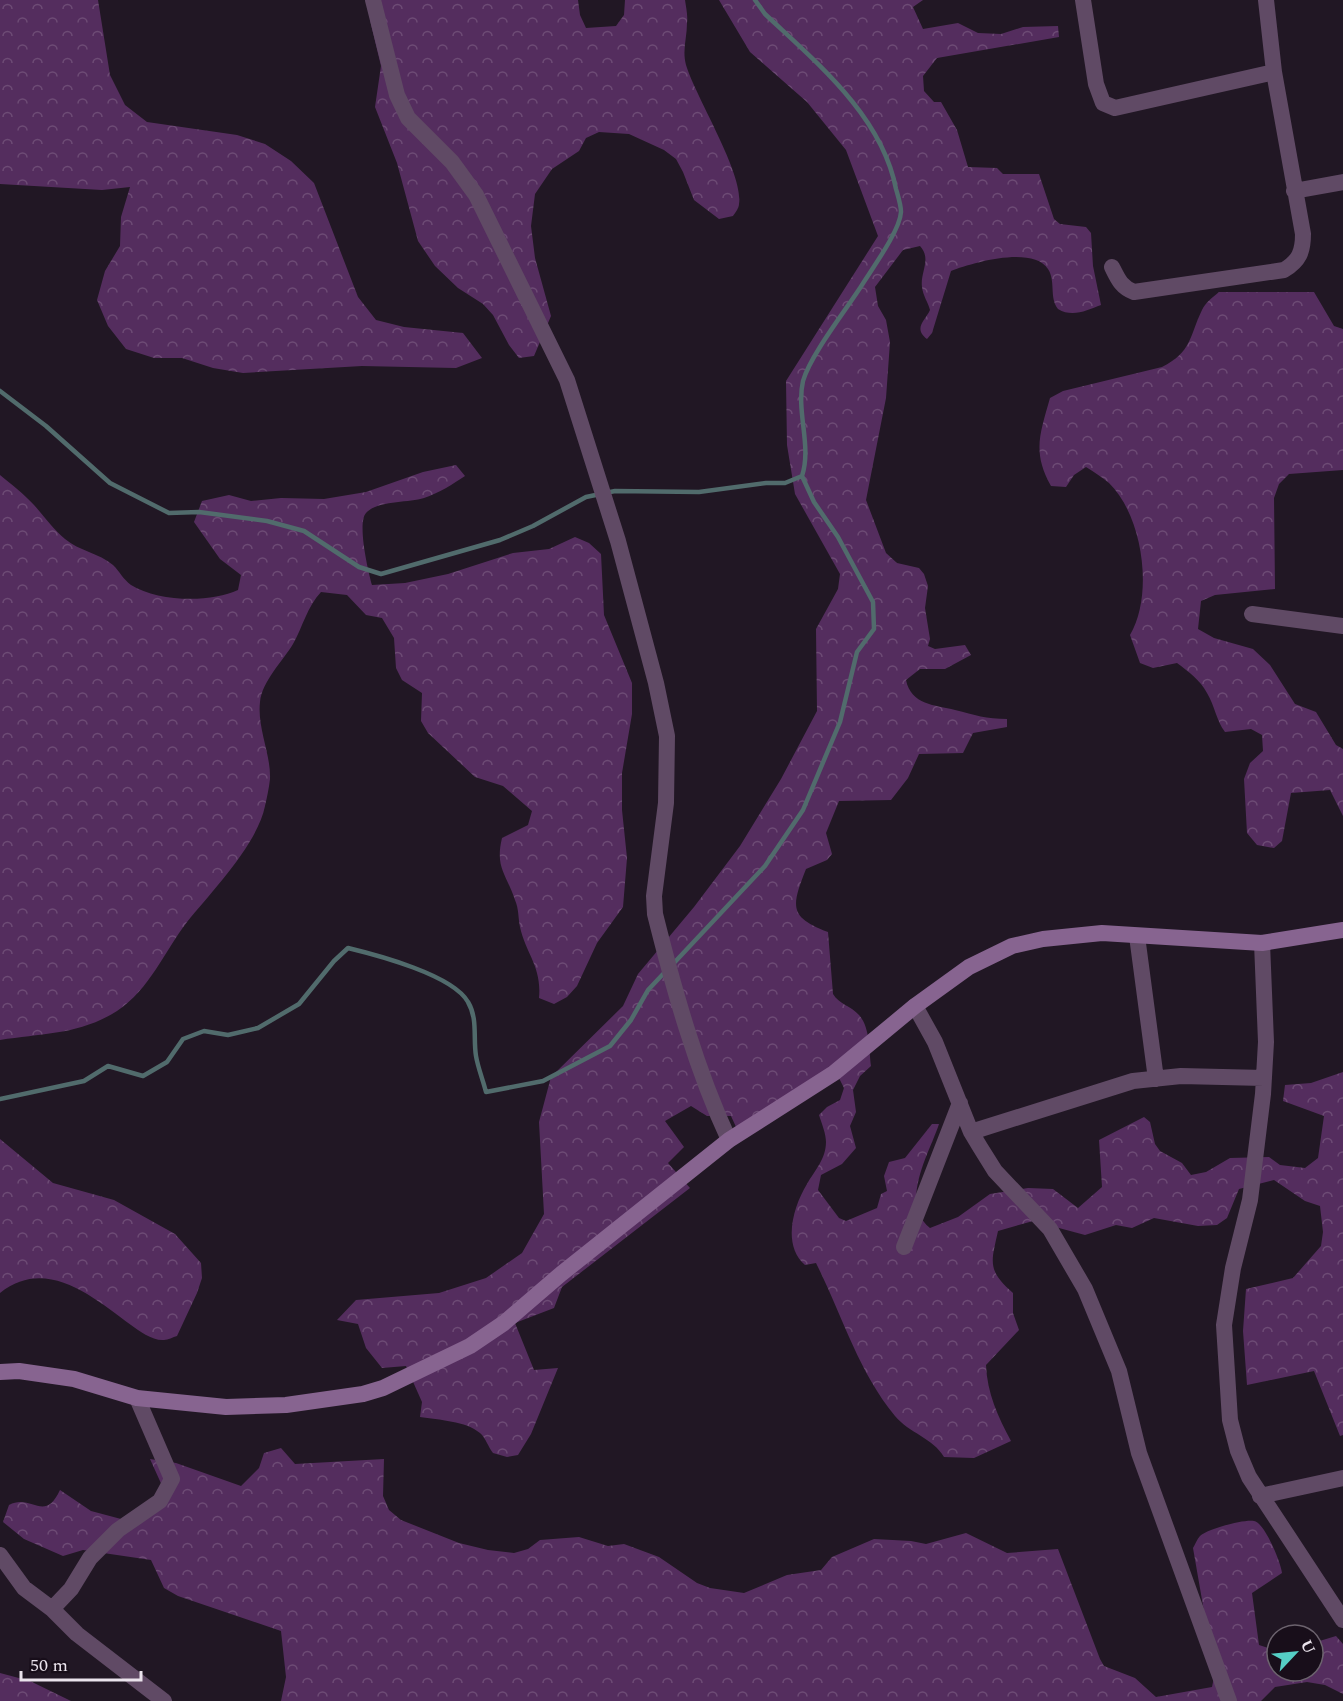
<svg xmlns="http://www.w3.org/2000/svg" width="1343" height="1701" viewBox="0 0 1343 1701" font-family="Spectral,serif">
  <defs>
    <pattern id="forest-crowns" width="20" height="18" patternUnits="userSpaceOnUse" patternTransform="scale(1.5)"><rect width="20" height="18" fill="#542d5e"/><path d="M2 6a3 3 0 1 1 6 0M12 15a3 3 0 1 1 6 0" fill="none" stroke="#6d4b75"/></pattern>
  </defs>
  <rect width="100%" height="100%" fill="#211724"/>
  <path fill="url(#forest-crowns)" d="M0 0H98L110 75 125 105 147 122 237 135 265 144 291 161 314 183 358 297 376 320 404 327 463 333 482 358 456 368 362 366 243 373 213 368 182 358H154L126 349 108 326 97 300 105 271 120 246 121 217 130 187 102 190 0 184Z
    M374 0H578L580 15 586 28 616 26 624 15 625 0H685C686 7 688 16 687 23 687 38 682 50 686 65 696 98 744 174 739 204 739 208 735 213 733 216L719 219 694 200 683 172 676 159 664 150 629 134 599 132 586 138 579 151 552 169 535 194 531 226 535 258 551 316 534 356 519 358 509 345 493 315 483 304 458 288 435 266 418 241 397 163 375 107 381 66 370 20Z
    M719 0H923L913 7 923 29 958 23 978 33 1001 34 1023 27 1058 26 1059 37 937 58 923 76 924 91 934 102H941L957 130 968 167 997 168 1003 174H1039L1054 219 1060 224 1086 227 1091 233 1093 266 1101 305C1087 310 1073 318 1058 309 1049 298 1056 281 1048 269 1033 245 971 263 951 271L932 333 927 339C913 328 925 321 930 310 928 302 923 296 922 287 920 272 932 259 920 246L903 250 875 287 878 306 886 320 890 342 886 398 866 500 886 553 897 563 919 568 924 574 928 586 925 608 930 639 928 646 935 649 965 645 971 655 945 669H920L906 680C911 705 935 705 955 710 975 715 986 719 1007 719V727L973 733 963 753 919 754 908 778 891 800 839 801 826 833 832 854 827 860 806 869C791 907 789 917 828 932L833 994C839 1004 851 1006 859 1015 870 1027 869 1050 871 1066L860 1076 853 1090 856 1112 850 1126 856 1148 842 1164 821 1175 818 1190 839 1218 846 1221 877 1208 881 1194 887 1191 884 1176 889 1162 905 1158 932 1124H939C929 1154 899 1203 930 1228L958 1217 990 1194 1028 1188 1053 1189 1078 1208 1102 1187 1099 1140 1144 1117 1150 1122 1155 1144 1160 1151 1182 1163 1191 1175 1206 1172 1230 1158 1269 1157 1280 1165 1305 1168 1318 1158 1324 1116 1283 1101 1285 1085 1311 1083 1343 1072V1435L1340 1436 1314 1371 1247 1385 1243 1331 1246 1289 1293 1278 1321 1246 1323 1232 1320 1206 1305 1201 1274 1180 1239 1189 1227 1218 1217 1225 1198 1226 1154 1218 1132 1228 1116 1225 1085 1235 1033 1221 998 1231C991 1263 987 1270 1013 1293V1313L1019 1330 986 1365C987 1393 998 1417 1011 1441L974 1458 944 1457C933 1438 909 1433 895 1416 858 1371 842 1315 816 1263L805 1265C782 1245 793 1207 807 1184 815 1170 826 1159 826 1142 826 1134 822 1124 819 1115L827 1107 840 1100 844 1088 839 1078 742 1140 731 1116H707L691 1106 665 1121 684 1147 668 1163 690 1188 562 1287 554 1308 515 1323 534 1370 558 1368 531 1434 518 1455 507 1457 493 1453C488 1447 486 1438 480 1433 466 1421 439 1420 420 1417L422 1402 406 1366 382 1368 366 1348 358 1324 337 1320 356 1300 439 1293 486 1278 522 1253 544 1214 539 1122 551 1077 623 1006 638 974 694 907 740 846 781 779 817 711 816 629 838 589 840 574 795 494 787 445 786 381 878 236 846 150 807 102 750 52Z
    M1219 292H1314L1334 326 1343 329V470L1289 474 1279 484 1274 498 1275 589 1215 595 1201 601 1198 629 1214 638 1253 649 1270 665 1295 704 1316 712 1336 745 1343 749V816L1330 790 1291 793 1282 841 1274 848 1257 845 1247 833 1244 779 1250 763 1263 751 1262 735 1251 729 1225 732C1216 720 1215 706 1207 693 1200 680 1189 672 1177 663L1153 668 1140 663 1130 635C1154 595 1143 516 1109 483 1102 477 1094 472 1086 467L1074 475 1066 487 1051 486C1032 452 1040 434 1050 398L1063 391 1162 367C1192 352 1189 337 1202 310 1205 303 1213 297 1219 292Z
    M456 465 465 476C453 484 439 493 424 498 408 503 378 500 366 513 357 523 368 571 372 585L405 583 448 574 513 553 549 549 575 537 589 543 601 554 604 615 632 683V714L622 773V810L627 858 623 907 597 943 577 986 567 997 554 1004 539 998C542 967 526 954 520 927 518 918 519 909 515 900 506 873 495 868 502 838L528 825 532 811 503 786 475 777 428 733 421 721 422 693 402 680 396 668 394 638 382 618 366 615 347 595 321 592C307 607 303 626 293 644 283 661 262 681 260 702 257 728 271 754 270 779 269 788 267 797 265 806 257 845 212 891 187 922 164 952 150 989 117 1011 79 1035 43 1033 0 1040V475C11 484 24 494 34 505 44 516 53 529 65 539 79 551 99 553 113 565 120 572 123 579 131 585 158 602 211 603 238 590L241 575 220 559 194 522 202 501 229 495 251 501 281 498 324 499 366 492 423 472Z
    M0 1139 53 1183 114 1200 175 1234 201 1263 202 1278 197 1293 177 1336C173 1337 168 1340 164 1340 153 1341 139 1331 131 1325 93 1297 46 1256 0 1293Z
    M281 1448 295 1464 384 1459 383 1496 389 1510 401 1520 459 1543 488 1550 514 1553 528 1549 540 1540 579 1537 608 1546 624 1544 659 1557 697 1583 710 1588 744 1593 787 1575 821 1570 832 1557 874 1539 911 1541 926 1544 966 1533 1007 1553 1058 1549 1100 1659 1104 1666 1135 1678 1156 1697 1212 1687 1218 1658 1205 1617 1193 1548C1195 1545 1197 1539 1200 1536 1207 1529 1244 1519 1254 1521 1265 1523 1281 1563 1282 1573L1252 1593 1259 1645 1277 1651V1671H1313V1643L1336 1636 1343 1644V1694L1325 1685 1307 1682 1275 1687 1261 1701H281L286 1677 281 1631 178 1596 164 1588 151 1560 83 1550 63 1556 24 1539 3 1522 9 1505C32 1493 44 1524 60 1490L91 1511 121 1519 164 1490 150 1459 176 1463 241 1486 259 1468 264 1453Z
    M0 1673 30 1681 71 1701H0Z"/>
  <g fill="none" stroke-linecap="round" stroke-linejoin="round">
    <path stroke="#516b6c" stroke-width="4.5" d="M0 391 46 426 110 483 169 513 199 512 267 521 304 531 359 567 381 574 500 540 533 526 586 497 615 491 699 492 766 483H785L802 476
      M673 964 765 866 803 810 840 722 857 652 874 629 873 602 838 537 814 502 802 476C812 446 796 412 803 381 810 356 845 311 860 288 871 270 900 231 901 212 901 205 898 196 896 189 882 116 817 63 765 14L755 0
      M0 1099 84 1081 108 1066 143 1076 167 1062 183 1039 204 1031 228 1035 258 1028 299 1004 334 961 348 948C377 955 453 975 468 1002 478 1019 473 1038 476 1056 478 1068 483 1080 486 1092L543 1081 610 1046 631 1020 648 990 665 972"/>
    <path stroke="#604a65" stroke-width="16" d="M373 0 397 95 408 118 452 162 476 195 567 380 618 541 656 683 667 736 666 803 654 896 655 914C674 990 696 1069 729 1140
      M1083 0 1096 84 1103 103 1115 108 1274 72
      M1294 191 1343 182
      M1112 267C1118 279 1121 287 1134 292L1284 270C1299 261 1303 252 1303 234L1274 72 1266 0
      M1252 614 1343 626
      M1137 936 1156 1079
      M1262 943 1266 1042 1263 1094 1250 1200 1233 1268 1224 1325 1230 1420 1238 1451 1249 1477 1343 1620
      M915 1006 935 1042 971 1132 980 1147 995 1171 1050 1229 1085 1289 1119 1371 1139 1453 1229 1701
      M971 1132 1133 1081 1181 1076 1264 1078
      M904 1247 960 1103
      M1260 1496 1343 1478
      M0 1555 24 1588 52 1609 77 1634 164 1701
      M52 1609 71 1589 90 1558 118 1530 160 1501 172 1479 137 1398"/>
    <path stroke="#876490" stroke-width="16" d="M0 1372 19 1371 74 1379 137 1398 226 1407 286 1405 363 1394 383 1388 470 1346 504 1323 561 1274 729 1140 834 1073 915 1006 969 967 1012 946 1043 939 1102 933 1262 943 1343 930"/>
  </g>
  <g transform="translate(1295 1653) rotate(64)"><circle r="28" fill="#180e1a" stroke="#6c636e" stroke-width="1.5"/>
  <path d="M0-4.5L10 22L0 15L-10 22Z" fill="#55cec5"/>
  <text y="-9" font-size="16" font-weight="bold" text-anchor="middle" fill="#eae3ec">U</text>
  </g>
  <path d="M21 1671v9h120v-9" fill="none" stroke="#eae3ec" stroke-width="3"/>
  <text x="30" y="1671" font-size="18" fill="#eae3ec" stroke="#180e1a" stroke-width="4.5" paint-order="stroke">50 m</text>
</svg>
